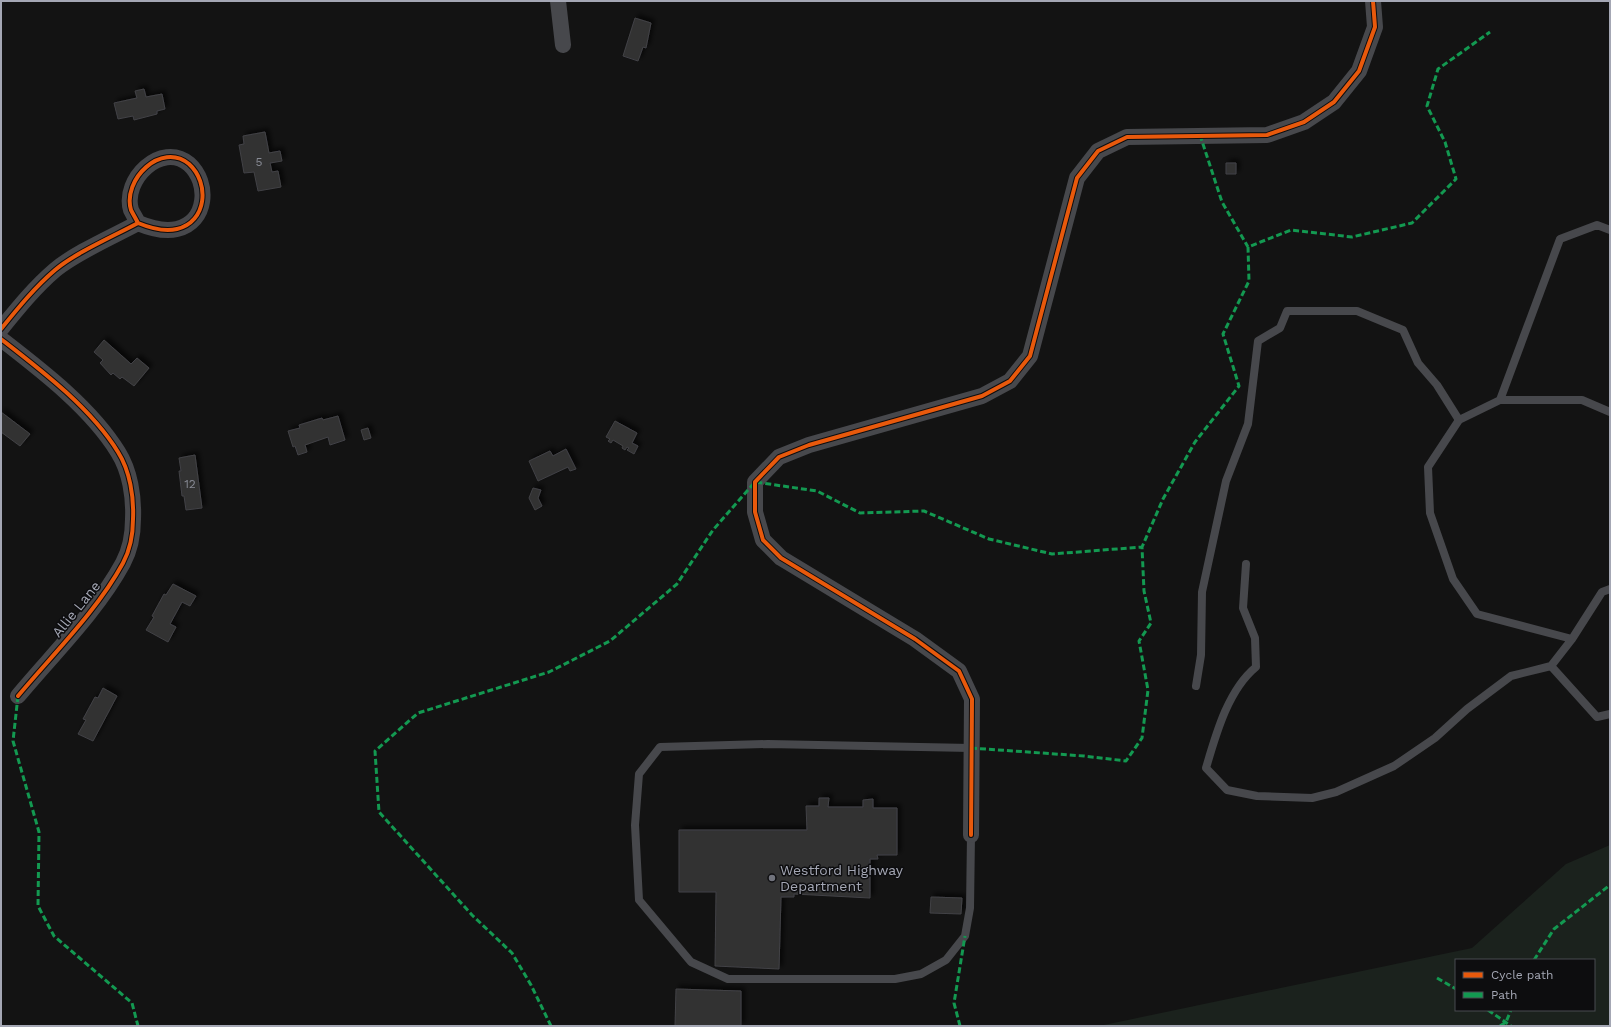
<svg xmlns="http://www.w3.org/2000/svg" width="1611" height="1027" viewBox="0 0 1611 1027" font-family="'Work Sans',sans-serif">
  <defs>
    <filter id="shadow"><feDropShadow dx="3.5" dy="-3.5" stdDeviation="2" flood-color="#0009"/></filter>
  </defs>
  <rect width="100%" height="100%" fill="#131313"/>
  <path fill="#1b221d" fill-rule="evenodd" d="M1610 845V1026H1099L1472 948 1566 864ZM1456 960H1594V1010H1456Z"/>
  <path fill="#313132" stroke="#424246" filter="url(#shadow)" d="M635 18 651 23 646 48 643 47 638 61 623 56Z
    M144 89 146 97 162 94 165 109 157 111V114L134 120 133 116 118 119 114 103 137 98 135 91Z
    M265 132 269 153 280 151 282 161 270 163 272 172 278 171 281 187 258 191 254 172 244 173 239 145 244 144 243 136Z
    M1226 163H1236V174H1226Z
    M104 340 131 364 137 358 149 368 134 386 122 377 120 379 113 373 111 375 100 363 103 360 94 352Z
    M1 412 30 434 20 446 1 432Z
    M338 416 345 440 330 445 328 437 305 445 307 452 298 455 295 446 293 447 288 431 300 428 299 425 322 418 323 420Z
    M615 421 637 433 632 443 638 446 634 454 627 450 629 448 627 447 625 450 622 448 623 446 613 440 611 443 608 441 610 439 606 437Z
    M368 428 371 438 364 440 361 430Z
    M566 449 576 469 570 471 568 467 538 481 529 461 550 451 553 456Z
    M195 455 202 508 186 510 184 496H182L179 471H181L179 458Z
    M533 488 541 490 538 498 542 506 535 510 529 498Z
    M173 584 196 596 190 606 182 602 170 624 176 627 168 642 146 630 154 617 152 616 164 594 166 595Z
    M103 688 117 696 93 741 78 734 86 720 83 719 95 697 98 698Z
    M819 798H829L828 807H863V800L873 799V808H897V855H877L878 859H870V898L794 894V897H781L779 969 715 966 716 892H679V830H807L806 806H819Z
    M931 897 962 898 961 914 930 913Z
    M676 989 741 991V1026H675Z"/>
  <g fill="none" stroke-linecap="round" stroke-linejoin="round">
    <path stroke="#47484c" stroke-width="8" d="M1500 400H1582L1610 412
      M1246 564 1243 608 1255 638 1256 667C1228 690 1216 734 1206 768L1227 790 1257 796 1312 798 1336 792 1394 766 1435 738 1467 709 1511 676 1551 666 1597 717 1610 714
      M1572 639 1477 614 1453 579 1430 513 1428 467 1459 420 1500 400 1560 239 1597 225 1610 230
      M1551 666 1572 639 1602 592 1610 589
      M1196 686 1201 655 1202 592 1226 481 1248 424 1258 341 1280 328 1287 311H1357L1403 330 1418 363 1437 385 1459 420
      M971 835 970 908 965 936 946 960 921 974 895 979H728L691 962 639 900 635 825 639 774 660 747 768 744 971 748"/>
    <path stroke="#47484c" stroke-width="16" d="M558 1 563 45
      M1 329C18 308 35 287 55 270 75 253 114 236 138 223 150 228 164 232 177 229 207 222 210 183 189 164 161 141 122 180 131 210 133 214 136 219 138 223
      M1 339C41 370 91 408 118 452 130 471 134 497 133 519 133 534 130 550 123 563 97 611 53 654 18 696
      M971 835 972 699 959 671 915 639 781 558 763 540 755 512V482L779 457 809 445 982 396 1010 381 1030 356 1077 178 1098 151 1127 137 1267 135 1304 122 1334 102 1359 71 1375 27 1373 1"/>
    <path stroke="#139951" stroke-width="3" stroke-dasharray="6 3" stroke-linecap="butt" d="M1200 135 1222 202 1248 247
      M18 696 13 741 39 832 38 906 54 936 132 1003 138 1026
      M971 748 1084 756 1126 761 1142 738 1148 690 1139 641 1151 623 1144 591 1142 547 1163 499 1195 442 1239 386 1223 334 1249 281 1248 247 1291 230 1352 237 1412 223 1456 179 1445 142 1427 106 1438 69 1490 32
      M1534 960 1554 929 1610 885
      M1437 978 1456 989
      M1488 1010 1511 1026
      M551 1026 531 985 512 953 472 915 379 812 375 751 418 713 549 672 610 641 677 584 713 530 755 482 817 491 860 513 924 511 989 539 1052 554 1142 547
      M960 1026 954 1003 965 936
      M1500 1026 1506 1022 1511 1010"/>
    <defs>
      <path id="cycleway" d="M1 329C18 308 35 287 55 270 75 253 114 236 138 223 150 228 164 232 177 229 207 222 210 183 189 164 161 141 122 180 131 210 133 214 136 219 138 223
        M1 339C41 370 91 408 118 452 130 471 134 497 133 519 133 534 130 550 123 563 97 611 53 654 18 696
        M971 835 972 699 959 671 915 639 781 558 763 540 755 512V482L779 457 809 445 982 396 1010 381 1030 356 1077 178 1098 151 1127 137 1267 135 1304 122 1334 102 1359 71 1375 27 1373 1"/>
    </defs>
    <use href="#cycleway" stroke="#0d0d0f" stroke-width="6"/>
    <use href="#cycleway" stroke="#e8590c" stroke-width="4"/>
  </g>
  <circle fill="#71737c" stroke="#0d0d0f" stroke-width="1.5" cx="772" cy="878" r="4"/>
  <g text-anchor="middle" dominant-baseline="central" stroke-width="3" stroke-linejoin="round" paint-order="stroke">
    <g font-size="12" fill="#878a94">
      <text x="259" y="162">5</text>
      <text x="190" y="484">12</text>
    </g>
    <g font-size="14" fill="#a4a7b4" stroke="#0d0d0f">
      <text transform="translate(76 609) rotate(-51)">Allie Lane</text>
    </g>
    <g font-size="14" fill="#a4a7b4" stroke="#0d0d0f" text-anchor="start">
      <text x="780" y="870">Westford Highway<tspan x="780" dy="16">Department</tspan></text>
    </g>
  </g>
  <rect width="1611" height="1027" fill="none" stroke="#a4a7b4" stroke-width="4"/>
  <rect x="1455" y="959" width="140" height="52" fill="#0d0d0f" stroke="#494b51"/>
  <rect x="1463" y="972" width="20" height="6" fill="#e8590c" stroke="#494b51"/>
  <text x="1491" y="979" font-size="12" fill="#a4a7b4">Cycle path</text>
  <rect x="1463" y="992" width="20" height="6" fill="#139951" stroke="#494b51"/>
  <text x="1491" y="999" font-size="12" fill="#a4a7b4">Path</text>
</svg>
